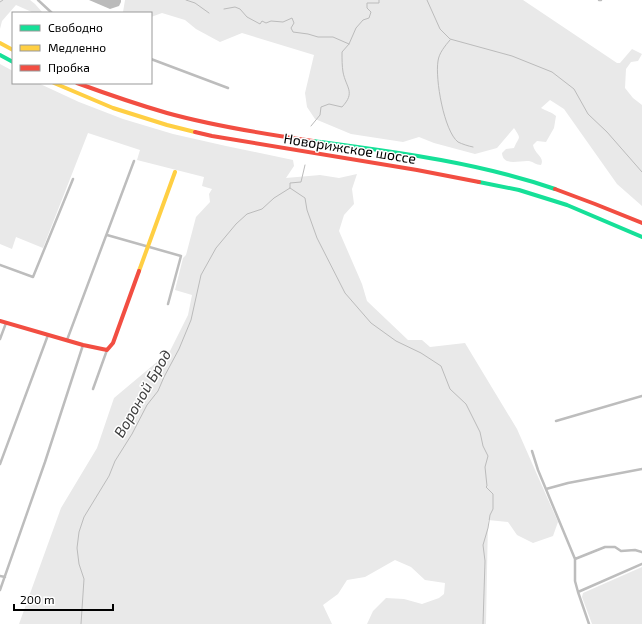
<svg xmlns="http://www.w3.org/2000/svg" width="642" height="624" viewBox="0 0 642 624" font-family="'Exo 2',sans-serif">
  <rect width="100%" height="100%" fill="#fff"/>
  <path fill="#e9e9e9" d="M0 0H30L35 4 43 13H34L16 5 2 21 0 29Z
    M125 0H523L617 63H620L632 49 642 54 638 61 631 62 626 69 625 88 633 98 642 105V206L617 184 564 109 550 100 541 108C546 111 552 112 556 116L554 128 546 142 537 141 533 145C535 155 545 157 541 165 536 165 534 162 529 161 520 160 503 167 502 153L506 149 514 148C519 136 522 140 514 128L497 148 475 154 434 143 419 137 403 142 351 134 315 119 307 107 305 93 314 55 242 33 220 42 196 29 185 20 162 13 151 17V13H126L123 12Z
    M0 64 13 71V83H38L79 102 123 119 173 134 226 146 293 160 294 166 286 178 320 175 339 178 357 174 352 189 354 204 344 215 339 231 362 284 367 301 408 340H422L430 347 465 343 517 429 558 522 553 536 533 543 517 535 508 522 488 520 486 624H367L373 611 386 598 404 599 422 604 439 598 444 594 445 583 425 580 411 567 395 560 365 577 347 580 338 594 323 605 332 624H19L61 508 97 448 114 398 170 351 188 315 192 295 175 290 183 258 186 255 196 217 210 202 209 194 212 189 202 186 204 177 137 160 140 150 88 133 43 248 16 237 12 249 0 244Z
    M642 567V624H592L582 597 583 593Z"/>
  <path fill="#bbb" d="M89 0H121V2L119 6 110 9Z"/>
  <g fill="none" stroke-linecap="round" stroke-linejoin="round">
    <path stroke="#bbb" stroke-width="1" d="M186 0 195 3 209 13
      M427 0 440 29 450 39 512 56 552 72 574 89 588 114 607 132 642 172
      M0 2 3 0
      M224 9 235 7 240 9 247 17 260 24 262 21 266 23 271 21 283 22 292 18 294 23 291 28 293 32 308 34 318 37H333L349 44
      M450 40C445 46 439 53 438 61 435 79 444 131 458 142 462 144 468 146 473 147
      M311 126 320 115 321 107 329 104 342 107C356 92 346 88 343 72 342 66 342 59 342 52L349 44 356 28 363 20 369 18 371 12 367 8V3H379V0
      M290 188 305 198 307 210 317 238 345 293 371 323 396 341 421 353 441 366 450 389 466 404 480 432 483 446 488 456 485 467 487 486 486 487 493 494V509L490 515 488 528 483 545 485 561 483 624
      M81 624 84 579 79 564 77 548 79 532 84 517 109 476 115 461 132 434 147 405 158 391 164 377 179 349 191 320 201 275 216 248 236 224 247 214 262 209 274 198 290 188V183L301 182 305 165"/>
    <path stroke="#bdbdbd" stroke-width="2.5" d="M38 0 52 13
      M599 0H601
      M151 59 228 88
      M107 235 181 256 168 304
      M0 265 33 277 73 179
      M0 339 6 323
      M67 340 134 161
      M93 389 107 350
      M556 421 642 396
      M532 451 538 470 575 559V581L578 592 642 564
      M0 464 48 335
      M546 489 568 483 642 469
      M575 559 605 547H615L621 551 635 550 642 552
      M0 576 5 577
      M0 590 45 462 83 345
      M578 592 589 624"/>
    <path stroke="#16e098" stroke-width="4" d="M0 55 13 62
      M313 141C395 152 476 162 555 189
      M479 182 519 190 567 205 642 237"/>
    <path stroke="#ffcf43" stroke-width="4" d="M0 43 13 50
      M54 83 113 108 167 125 195 132
      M139 271 175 172"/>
    <path stroke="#f24e42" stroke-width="4" d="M77 83C107 94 136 104 167 113 214 126 264 134 313 141
      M195 132 212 136 417 170 479 182
      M555 189 595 204 642 223
      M0 321 83 345 107 350 113 343 139 271"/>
  </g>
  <g text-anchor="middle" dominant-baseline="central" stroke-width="3" stroke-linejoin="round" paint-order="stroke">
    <g font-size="14" fill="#000" stroke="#fff">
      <text transform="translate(350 148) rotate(9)">Новорижское шоссе</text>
    </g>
    <g font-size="15" font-style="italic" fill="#3f3f3f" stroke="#fff">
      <text transform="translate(142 393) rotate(-60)">Вороной Брод</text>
    </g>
  </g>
  <rect x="12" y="12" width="140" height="72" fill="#ffffff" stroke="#999999"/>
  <rect x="20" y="25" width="20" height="6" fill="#16e098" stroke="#999999"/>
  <text x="48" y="32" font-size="12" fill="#000000">Свободно</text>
  <rect x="20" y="45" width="20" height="6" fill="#ffcf43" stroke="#999999"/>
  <text x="48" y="52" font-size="12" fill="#000000">Медленно</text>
  <rect x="20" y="65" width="20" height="6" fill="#f24e42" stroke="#999999"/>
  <text x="48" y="72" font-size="12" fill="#000000">Пробка</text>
  <path d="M14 604v6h99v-6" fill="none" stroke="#000000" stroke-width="2"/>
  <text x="20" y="604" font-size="12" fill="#000000" stroke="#ffffff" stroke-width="3" paint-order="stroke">200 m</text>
</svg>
